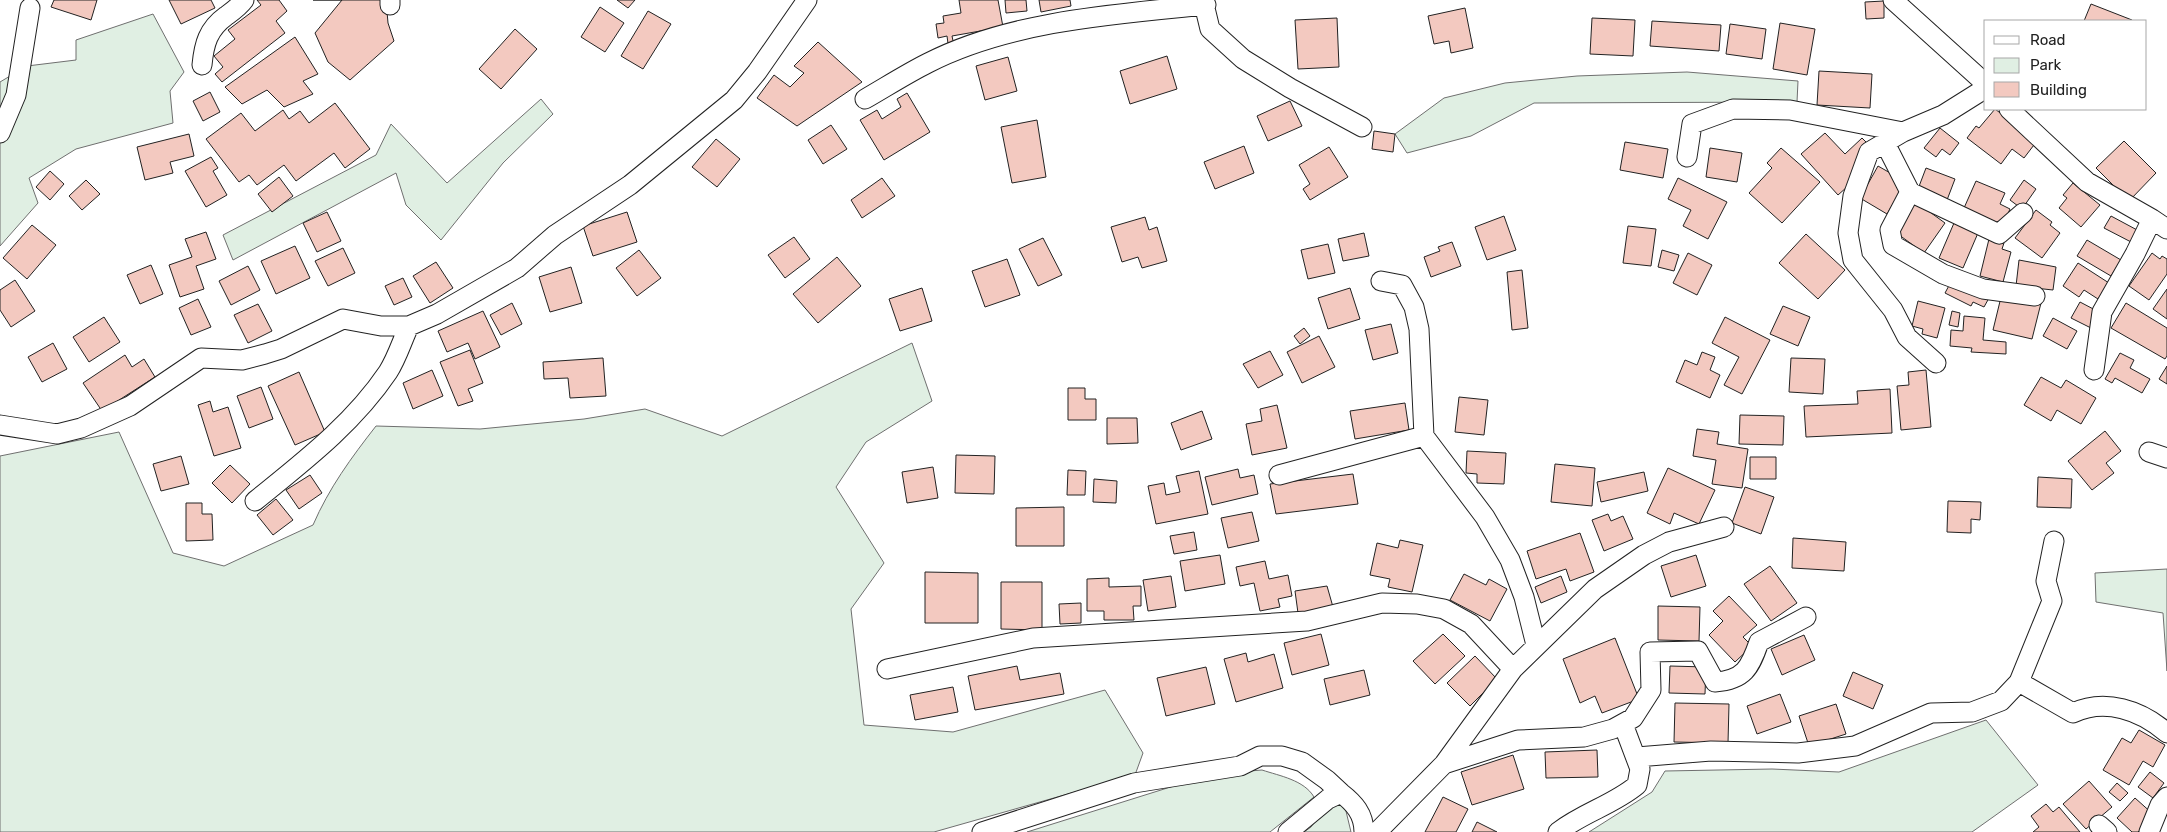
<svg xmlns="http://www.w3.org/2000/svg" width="2167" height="832" viewBox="0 0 2167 832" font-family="Rubik,sans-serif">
  <rect width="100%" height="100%" fill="#fff"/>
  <path fill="#e0efe3" stroke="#6f6f6f" d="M153 14 184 72 170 91 173 123 76 149 29 178 38 203 0 246V82L27 66 76 60V40Z
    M1687 72 1798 81 1797 102 1534 103 1471 136 1407 153 1395 134 1444 98 1505 83 1577 76Z
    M541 99 553 114 503 163 441 240 406 205 396 173 233 260 223 235 376 155 391 124 447 183Z
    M912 343 932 401 866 442 836 487 884 563 851 609 864 725 953 732 1105 690 1143 753 1135 775 934 832H0V456L119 432 173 553 224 566 313 525C329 488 351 458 376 426L480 429 584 419 645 409 722 436Z
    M2167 569V671L2163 613 2096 602 2095 573Z
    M1986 720 2038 785 1972 832H1589L1652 792 1665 771 1772 769 1839 772Z
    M1262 770C1280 776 1304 780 1314 797L1270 832H1027L1212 774Z
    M1332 798 1345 807 1351 832H1304L1311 827Z"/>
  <path fill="#f3c9c0" stroke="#222" d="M54 0H97L91 20 51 7Z
    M169 0H211L215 8 181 24Z
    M257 0H279L287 11 276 21 285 33 222 82 215 74 223 67 214 56 235 39 228 30 261 5Z
    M313 0H386L388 23 394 41 350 80 328 62 315 33 342 0Z
    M617 0H635L628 8Z
    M959 0H998L1003 27 952 36 955 50 949 51 947 36 938 38 936 24 944 23 943 16 961 13Z
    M1005 0H1026L1027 11 1006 13Z
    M1039 0H1070L1071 6 1041 12Z
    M1884 1V18L1866 19 1865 2Z
    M2091 4 2132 20V21H2084Z
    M600 7 624 23 605 52 581 37Z
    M1465 8 1473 48 1451 53 1449 41 1434 44 1428 16Z
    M648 11 671 24 643 69 621 56Z
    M1337 18 1339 67 1298 69 1295 20Z
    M1592 18 1635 20 1633 56 1590 54Z
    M1652 21 1721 25 1719 51 1650 46Z
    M1780 23 1815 29 1807 75 1773 69Z
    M1730 24 1766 29 1762 59 1726 54Z
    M515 29 537 49 501 89 479 69Z
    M295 37 318 74 303 81 313 94 284 107 267 90 242 104 225 87Z
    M818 42 862 82 797 126 757 98 774 75 790 87 804 73 794 66Z
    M1167 56 1177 89 1130 104 1120 71Z
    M1008 57 1017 91 985 100 976 66Z
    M1819 71 1872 74 1870 108 1817 105Z
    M210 92 220 112 203 121 193 101Z
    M907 93 930 132 884 160 860 120 877 110 882 119 901 107 897 99Z
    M1290 101 1302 126 1268 141 1257 116Z
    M335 103 370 149 345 168 334 153 296 181 284 165 257 185 249 175 239 182 206 139 241 113 255 131 283 110 289 119 300 111 309 123Z
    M1995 109 2037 141 2024 158 2012 149 2001 164 1967 138 1976 126 1979 128Z
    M1037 120 1046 177 1012 183 1001 127Z
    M831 125 847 149 823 164 808 140Z
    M1940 128 1959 143 1950 155 1942 149 1936 157 1924 148Z
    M1374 131 1395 134 1393 152 1372 149Z
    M1825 133 1845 154 1862 138 1867 143 1847 187 1838 195 1801 154Z
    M189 134 194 156 170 162 173 173 145 180 137 147Z
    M716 139 740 159 717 187 692 167Z
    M2124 141 2156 173 2129 201 2096 168Z
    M1625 142 1668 149 1663 178 1620 170Z
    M1244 146 1254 173 1215 189 1204 162Z
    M1329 147 1348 177 1310 200 1303 189 1310 184 1299 165Z
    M1710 148 1742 153 1737 182 1706 177Z
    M1781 148 1820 182 1782 223 1749 193 1772 168 1767 163Z
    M211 157 218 168 213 171 227 195 206 207 185 171Z
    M1878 166 1906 182 1887 214 1860 198Z
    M1926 168 1955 179 1947 200 1918 189Z
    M50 171 64 184 50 200 36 187Z
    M279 177 293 196 272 212 258 194Z
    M882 178 895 196 862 218 851 200Z
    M1678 178 1727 202 1708 239 1683 226 1691 210 1668 199Z
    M86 180 100 194 82 210 69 196Z
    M2024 180 2036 189 2022 209 2010 200Z
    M1976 181 2005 193 2000 204 2010 209 2003 225 1964 208Z
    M2073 183 2100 205 2081 227 2059 208 2067 198 2063 195Z
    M1916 202 1945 223 1924 253 1895 232Z
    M2036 210 2052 222 2050 225 2060 233 2042 258 2015 238Z
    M327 212 341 241 317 252 303 223Z
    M627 212 637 242 593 256 583 226Z
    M1504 216 1516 250 1487 260 1475 227Z
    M2111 216 2139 231 2133 243 2104 228Z
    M1145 217 1149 230 1157 227 1167 261 1142 268 1138 257 1122 262 1111 227Z
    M1954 223 1978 233 1963 268 1939 258Z
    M32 225 56 245 27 279 3 258Z
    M1628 226 1656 229 1651 266 1623 263Z
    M206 232 216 259 196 266 204 289 180 297 169 265 192 257 185 239Z
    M1364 233 1369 256 1343 261 1338 239Z
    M1806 234 1845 270 1818 299 1779 263Z
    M794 237 810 259 785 278 768 255Z
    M1043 238 1062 275 1038 286 1019 249Z
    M1989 239 2004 243 2002 249 2011 252 2003 282 1980 276Z
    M2087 240 2121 260 2111 276 2077 256Z
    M1452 242 1461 266 1431 277 1424 257 1440 251 1438 247Z
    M1328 244 1335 273 1308 279 1301 250Z
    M295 246 310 278 276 294 261 261Z
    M343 248 355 273 328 286 315 261Z
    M639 250 661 278 637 296 616 268Z
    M1662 250 1679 255 1674 271 1658 267Z
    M1688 253 1712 265 1697 295 1673 283Z
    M2152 253 2160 259 2162 256 2167 259V274L2149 300 2129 286Z
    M837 257 861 286 818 323 793 294Z
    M1007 259 1020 295 985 307 972 271Z
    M2019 260 2056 267 2053 290 2016 286Z
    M436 262 453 288 430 303 413 276Z
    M2078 263 2109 283 2098 299 2084 290 2079 297 2063 286Z
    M151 265 163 294 140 304 127 275Z
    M248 266 260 290 231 305 219 281Z
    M571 267 582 303 550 312 539 277Z
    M1522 270 1528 328 1512 330 1507 272Z
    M403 278 412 297 394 305 385 286Z
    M15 280 35 311 11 327 0 310V290Z
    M1952 280 1989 298 1984 307 1973 302 1971 306 1945 293Z
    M922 288 932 321 900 331 889 299Z
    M1350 288 1360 319 1328 329 1318 298Z
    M2167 289V319L2153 309Z
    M2002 293 2041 303 2032 339 1993 330Z
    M198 299 211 327 191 335 179 308Z
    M1918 301 1945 308 1937 338 1922 334 1923 329 1912 326Z
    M2080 302 2099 312 2091 328 2071 318Z
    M512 303 522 324 501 335 490 315Z
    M2126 303 2167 328V356L2165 359 2111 328Z
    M258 304 272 331 248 343 234 315Z
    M1783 306 1810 317 1798 346 1770 334Z
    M483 311 500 347 475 359 468 343 447 352 438 331Z
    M1952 311 1960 313 1958 327 1949 325Z
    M1964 316 1985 318 1983 340 2006 342V354L1971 352 1972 348 1950 346 1951 330 1963 331Z
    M104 317 120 342 89 362 73 337Z
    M1725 317 1770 340 1742 394 1724 385 1739 357 1712 343Z
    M2053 318 2077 331 2067 349 2043 336Z
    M1391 324 1398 353 1373 360 1365 330Z
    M1304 328 1310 336 1300 344 1294 336Z
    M1319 336 1335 367 1302 383 1287 352Z
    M53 343 67 369 42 382 28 357Z
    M470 350 483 383 468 389 473 401 458 406 440 362Z
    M1270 351 1283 375 1258 388 1243 364Z
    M1702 352 1715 357 1710 370 1720 375 1710 398 1676 382 1685 360 1697 365Z
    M2120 353 2134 360 2130 368 2150 379 2142 393 2115 378 2112 383 2105 379Z
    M125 355 132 367 144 359 155 377 102 411 83 383Z
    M603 358 606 396 570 398 568 378 544 379 543 362Z
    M1791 358 1825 359 1823 394 1789 392Z
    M2167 366V384L2159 379Z
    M432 370 443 396 413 409 403 383Z
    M1926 370 1931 427 1901 430 1897 386 1909 385 1908 372Z
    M299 372 325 432 295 445 268 386Z
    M2041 377 2061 388 2066 380 2096 398 2081 424 2057 410 2051 421 2024 405Z
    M261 387 273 419 249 428 237 396Z
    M1068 388H1085V399H1096V420H1068Z
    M1890 389 1892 433 1806 437 1804 406 1858 404 1857 391Z
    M1459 397 1488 400 1484 435 1455 432Z
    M210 401 213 412 228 407 241 448 214 456 198 405Z
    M1405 403 1409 430 1355 439 1350 411Z
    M1277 405 1287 448 1252 455 1246 424 1262 421 1260 409Z
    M1202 411 1212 439 1181 450 1171 423Z
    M1740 415 1784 416 1783 445 1739 444Z
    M1107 418H1137L1138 443 1107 444Z
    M1697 429 1719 432 1717 444 1748 449 1742 488 1712 484 1716 460 1693 456Z
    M2105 431 2121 451 2106 463 2114 473 2092 490 2068 461Z
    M1467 451 1506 453 1504 484 1477 483V474L1466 473Z
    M956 455 995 456 994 494 955 493Z
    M181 456 189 484 161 491 153 464Z
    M1750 457H1776V479H1750Z
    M1555 464 1595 468 1592 506 1551 502Z
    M230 465 250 484 232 503 212 483Z
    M933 467 938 498 907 503 902 472Z
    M1668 468 1715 490 1699 524 1674 513 1670 524 1647 513Z
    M1238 469 1240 478 1254 475 1258 494 1212 505 1205 477Z
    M1068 470 1086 471 1085 495H1067Z
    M1199 471 1208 514 1156 524 1148 486 1164 483 1166 495 1180 492 1176 476Z
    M1644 472 1648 491 1601 502 1597 482Z
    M1353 474 1358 504 1276 514 1270 484Z
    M310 475 322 493 299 509 286 490Z
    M2038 477 2072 479 2071 508 2037 507Z
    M1094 479 1117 481 1116 503 1093 502Z
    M1745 487 1774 497 1761 534 1732 523Z
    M276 499 293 520 273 535 257 515Z
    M1948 501 1981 502 1980 520 1971 519V533L1947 532Z
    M186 503H202V514H212L213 540 186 541Z
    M1064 507V546H1016V508Z
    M1252 512 1259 541 1228 548 1221 518Z
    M1608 514 1611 521 1623 516 1633 539 1604 551 1592 520Z
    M1194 532 1197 550 1174 554 1170 536Z
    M1580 533 1594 572 1570 581 1566 569 1536 579 1527 551Z
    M1793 538 1846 542 1844 571 1792 568Z
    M1400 540 1423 545 1412 592 1388 587 1390 579 1370 575 1377 543 1398 548Z
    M1220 555 1225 584 1185 591 1180 561Z
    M1696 555 1706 586 1671 597 1661 566Z
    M1265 561 1269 579 1288 575 1292 596 1278 599 1280 607 1260 611 1254 583 1240 586 1236 567Z
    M1770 566 1797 603 1771 621 1744 584Z
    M925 572 978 573V623H925Z
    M1464 574 1486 585 1489 579 1507 589 1490 621 1450 600Z
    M1171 576 1176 607 1148 611 1143 580Z
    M1561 576 1567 592 1541 603 1535 587Z
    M1109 578V587L1141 586V606H1133L1134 620H1104V611H1087V579Z
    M1001 582H1042V630L1001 629Z
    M1327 586 1333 607 1298 613 1295 591Z
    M1729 596 1757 625 1743 637 1752 646 1735 662 1709 635 1723 621 1713 611Z
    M1081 603V623L1060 624 1059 604Z
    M1658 606 1700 607 1699 641 1658 640Z
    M1321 634 1329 665 1292 675 1284 643Z
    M1443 634 1465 656 1435 684 1413 661Z
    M1804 635 1815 660 1782 675 1771 649Z
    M1615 638 1639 699 1602 713 1595 696 1580 703 1563 659Z
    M1246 653 1248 662 1274 654 1283 688 1236 702 1224 659Z
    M1475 656 1497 679 1470 706 1447 683Z
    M1017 666 1020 680 1060 673 1064 694 975 710 968 676Z
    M1670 666 1706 667 1705 694 1669 693Z
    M1206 667 1215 704 1166 716 1157 678Z
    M1364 670 1370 695 1330 705 1324 679Z
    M1853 672 1883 685 1873 709 1843 696Z
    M953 687 958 712 915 720 910 695Z
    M1780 694 1791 722 1757 734 1747 706Z
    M1675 703 1729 704 1728 743 1674 742Z
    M1836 704 1846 734 1809 746 1799 716Z
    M2139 730 2165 745 2153 767 2143 761 2129 785 2103 770 2122 738 2131 743Z
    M1597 750 1598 777 1546 778 1545 752Z
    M1513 755 1524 789 1472 805 1461 772Z
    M2150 772 2164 783 2153 798 2138 787Z
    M2089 781 2112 807 2086 829 2063 804Z
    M2117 783 2128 793 2120 801 2109 792Z
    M1443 797 1468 809 1456 832H1425Z
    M2135 798 2154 815 2138 832H2132L2117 818Z
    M2046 804 2053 812 2059 807 2080 832H2033L2039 827 2031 816Z
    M1477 822 1497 832H1472Z"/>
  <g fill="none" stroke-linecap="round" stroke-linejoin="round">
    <defs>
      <path id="minor" d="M390 0V5
        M1203 0 1210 29 1243 59 1290 88 1362 127
        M1893 0 1986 84
        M202 65C204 44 208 29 226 16 233 11 239 7 244 0
        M865 99C886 87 906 74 928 63 1010 21 1115 14 1206 5
        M2009 109 2087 182 2152 219 2167 229
        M1903 132 1869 152 1853 196 1848 233 1853 260 1893 310 1907 337 1936 363
        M0 133 16 95 30 8
        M1885 143 1910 192 1890 230 1893 245 1943 274 1983 289 2035 296
        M1687 157 1692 124 1733 109 1790 110 1903 132 1943 115 1986 88
        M1910 192 1999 234 2023 213
        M1381 281 1402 285 1414 307 1419 329 1424 436 1485 517 1510 560 1524 597 1536 645
        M2094 370 2102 312 2135 254 2152 219
        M0 425 57 434 81 428 130 406 201 358 242 360 265 354 281 349 343 319 381 326H409L437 314 517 268 555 235 630 185 734 100 757 72 807 0
        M2149 452 2167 458
        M1279 475 1424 436
        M255 501C303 462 353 424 388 372 397 358 402 341 409 326
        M887 669 1033 638 1307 621 1382 603 1417 604 1444 609 1471 624 1513 669
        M2019 682 2073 713C2105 698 2141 710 2167 733
        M1637 757 1711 751 1798 753 1855 746 1931 713 1972 712 2001 701 2019 682 2052 601 2046 581 2054 541
        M1444 764 1518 740 1584 737 1613 729 1633 718 1651 690 1650 652 1698 651 1715 682C1744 680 1750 668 1759 642L1806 617
        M2099 825 2107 832
        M982 832 1134 783 1240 766 1260 756H1282L1302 762 1327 780 1341 793
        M1288 832 1328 799 1341 793C1354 803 1364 814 1364 832
        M1377 832 1444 764 1513 669 1595 589 1644 555 1669 542 1724 527
        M1558 832C1584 812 1613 805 1637 785L1640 769 1623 724
        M2149 832 2160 805 2167 797"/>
    </defs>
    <use href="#minor" stroke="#222" stroke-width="21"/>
    <use href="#minor" stroke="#fff" stroke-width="19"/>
  </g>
  <rect x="1984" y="20" width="162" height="90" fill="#ffffff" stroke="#a7a7a7"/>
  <rect x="1994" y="36" width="25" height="8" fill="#ffffff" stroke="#a7a7a7"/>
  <text x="2030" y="45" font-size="15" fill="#222222">Road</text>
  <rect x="1994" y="58" width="25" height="15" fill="#e0efe3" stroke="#a7a7a7"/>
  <text x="2030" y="70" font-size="15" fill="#222222">Park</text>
  <rect x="1994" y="82" width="25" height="15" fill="#f3c9c0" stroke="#a7a7a7"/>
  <text x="2030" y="95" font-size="15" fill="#222222">Building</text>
</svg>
